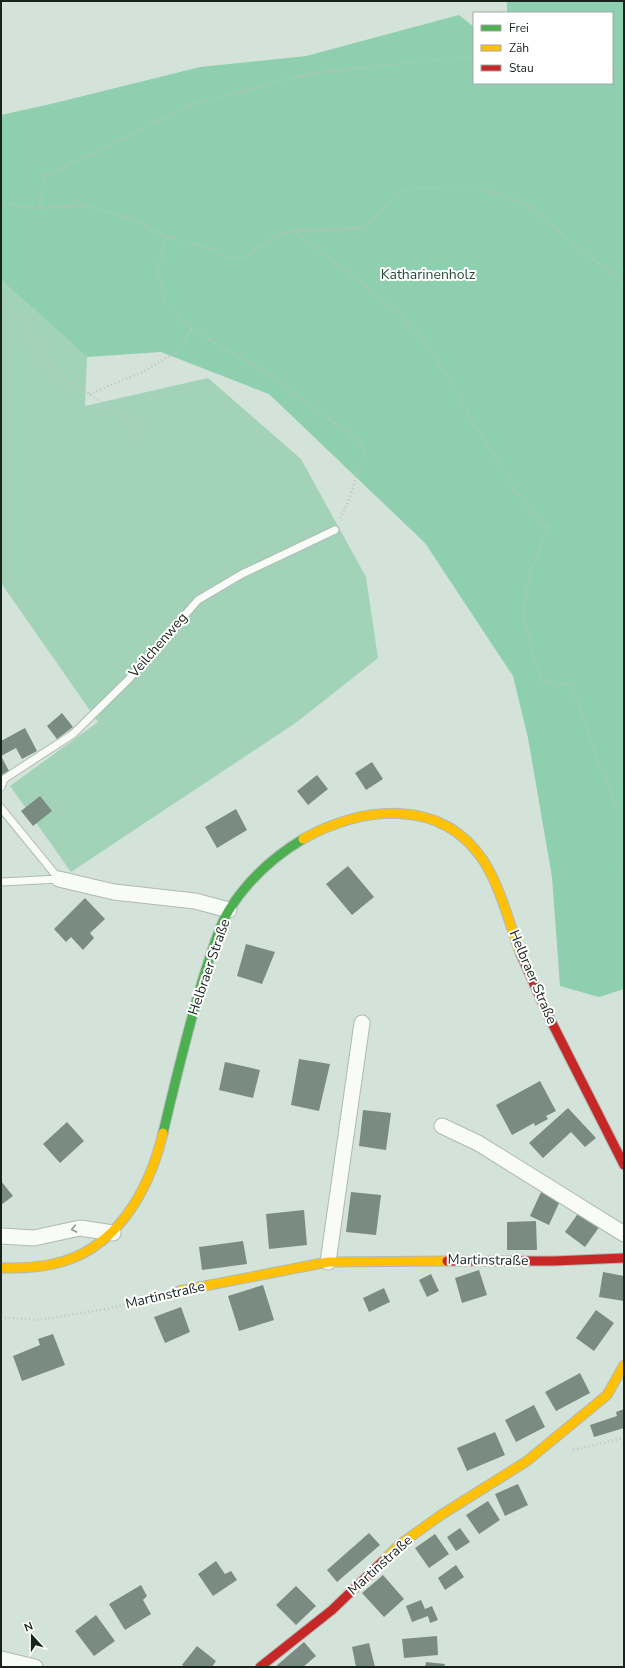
<svg xmlns="http://www.w3.org/2000/svg" width="625" height="1668" viewBox="0 0 625 1668" font-family="'Nunito Sans',sans-serif">
  <rect width="100%" height="100%" fill="#d4e3da"/>
  <path fill="#a2d3b9" d="M1 280 87 357 85 406 208 378 301 459 366 577 378 658 297 722 71 872 10 786 98 722 1 583Z"/>
  <path fill="#8ecfaf" d="M507 1H624V989L599 997 560 986 552 877 528 738 513 676 425 543 269 394 161 352 87 357 1 280V115L55 103 200 67 306 56 459 15 474 27V83H612V13H507Z"/>
  <path fill="#798b82" d="M62 713 73 727 57 739 47 726Z
    M25 728 37 751 22 759 16 748 1 756V741Z
    M1 756 9 771 1 775Z
    M372 762 383 779 366 790 355 773Z
    M317 775 328 789 308 805 297 791Z
    M40 796 52 811 33 826 21 811Z
    M236 809 247 830 217 848 205 827Z
    M348 866 374 897 352 915 326 884Z
    M85 898 105 919 90 933 94 938 83 950 71 937 66 942 54 929Z
    M246 944 275 952 262 984 237 976Z
    M299 1059 330 1064 319 1111 291 1105Z
    M225 1062 260 1070 253 1098 219 1090Z
    M540 1081 556 1111 546 1116 548 1119 535 1126 534 1123 512 1135 496 1105Z
    M568 1108 596 1138 585 1147 571 1132 543 1158 529 1143Z
    M363 1110 391 1113 386 1150 359 1146Z
    M67 1122 84 1141 60 1163 43 1144Z
    M1 1181 13 1196 1 1205Z
    M351 1192 381 1195 376 1235 346 1232Z
    M541 1192 560 1201 549 1225 530 1216Z
    M304 1210 307 1245 269 1249 266 1214Z
    M579 1212 600 1226 585 1247 565 1232Z
    M536 1221 537 1250H507V1222Z
    M243 1241 247 1264 202 1270 199 1247Z
    M479 1270 487 1295 462 1303 455 1278Z
    M603 1272 624 1276V1301L599 1297Z
    M431 1274 439 1291 427 1297 419 1280Z
    M263 1285 274 1320 239 1331 228 1296Z
    M384 1288 390 1302 369 1312 363 1298Z
    M181 1307 190 1332 165 1343 154 1317Z
    M596 1310 614 1323 594 1351 576 1338Z
    M53 1334 65 1365 22 1381 13 1356 40 1345 38 1339Z
    M580 1373 590 1393 556 1411 545 1392Z
    M534 1405 545 1427 516 1442 505 1420Z
    M624 1409V1428L594 1437 590 1425 617 1416 616 1412Z
    M495 1432 505 1455 467 1471 457 1448Z
    M518 1484 528 1505 505 1516 495 1494Z
    M488 1501 500 1520 479 1534 466 1515Z
    M460 1528 470 1542 456 1551 447 1537Z
    M369 1533 380 1545 337 1582 327 1570Z
    M435 1534 449 1554 429 1568 415 1548Z
    M216 1561 225 1574 231 1571 237 1580 213 1596 198 1574Z
    M456 1565 464 1577 445 1590 438 1578Z
    M383 1575 404 1599 384 1617 362 1593Z
    M141 1585 147 1596 143 1600 151 1614 125 1630 109 1604Z
    M296 1586 316 1606 296 1625 276 1605Z
    M421 1600 425 1609 432 1606 438 1620 430 1623 428 1616 412 1622 406 1606Z
    M96 1615 115 1641 94 1656 75 1631Z
    M437 1636 438 1655 404 1658 402 1639Z
    M304 1642 316 1656 303 1667H275Z
    M369 1643 375 1667H356L352 1647Z
    M197 1646 216 1661 212 1667H185L182 1665Z
    M426 1662 445 1664 444 1667H425Z"/>
  <g fill="none" stroke-linecap="round" stroke-linejoin="round">
    <defs>
      <path id="lane" d="M1 787 4 779 73 734 128 680 198 600 242 574 335 530
        M1 808 59 879
        M1 882 59 879"/>
      <path id="street" d="M59 879 114 892 195 901 229 910
        M442 1126 478 1143 624 1234
        M1 1236 34 1238 80 1228 113 1233
        M328 1262 362 1023
        M1 1659 35 1667"/>
      <path id="fast" d="M163 1133C176 1078 189 1023 206 969 213 949 218 928 229 910 248 880 273 857 303 839"/>
      <path id="slow" d="M303 839C361 806 441 797 483 860 501 888 509 923 521 955
        M1 1268C19 1268 36 1268 53 1264 116 1251 149 1191 163 1133
        M179 1291 328 1262 447 1261
        M383 1561 399 1545 441 1515 527 1461 607 1395 624 1365"/>
      <path id="jam" d="M521 955 547 1013 624 1165
        M447 1261H554L624 1258
        M260 1667 332 1610 383 1561"/>
    </defs>
    <use href="#lane" stroke="#aebab3" stroke-width="9"/>
    <use href="#street" stroke="#aebab3" stroke-width="17"/>
    <use href="#fast" stroke="#aebab3" stroke-width="11"/>
    <use href="#slow" stroke="#aebab3" stroke-width="11"/>
    <use href="#jam" stroke="#aebab3" stroke-width="11"/>
    <path stroke="#bfc3c1" stroke-width="2.5" stroke-dasharray="1 3" stroke-linecap="butt" d="M474 56 313 73 195 103 45 176 39 208 83 205 129 218 168 237 212 249 225 258H243L274 236 294 231 396 310 429 347 501 468 530 511 549 527 530 572 523 617 541 681 571 685 618 813V867L624 869
      M612 69 624 74
      M1 202 20 207 39 208
      M294 231 362 228 403 190 445 187H478L529 205 576 247 624 282
      M1 301 6 304 25 333 58 374 106 405 144 436
      M191 329 261 369 359 441 364 455 347 505 340 518
      M89 394 143 372 181 349 191 329 165 303 158 271 162 248 168 237
      M1 1317 38 1320 106 1309 161 1296
      M573 1450 624 1438"/>
    <use href="#lane" stroke="#f9fbf9" stroke-width="7"/>
    <use href="#street" stroke="#f9fbf9" stroke-width="15"/>
    <use href="#fast" stroke="#4caf50" stroke-width="9"/>
    <use href="#slow" stroke="#ffc107" stroke-width="9"/>
    <use href="#jam" stroke="#c62828" stroke-width="9"/>
  </g>
  <defs><path id="oneway-chevron" d="M-2-3.5L2.5 0L-2 3.5" fill="none" stroke-width="1.6" stroke-linecap="round" stroke-linejoin="round"/></defs>
  <use stroke="#949a96" href="#oneway-chevron" transform="translate(74 1229) rotate(169)"/>
  <g text-anchor="middle" dominant-baseline="central" stroke-width="4" stroke-linejoin="round" paint-order="stroke">
    <g font-size="14" fill="#224e39" stroke="#fff">
      <text x="428" y="274">Katharinenholz</text>
    </g>
    <g font-size="14" fill="#19231e" stroke="#fff">
      <text transform="translate(158 645) rotate(-49)">Veilchenweg</text>
      <text transform="translate(209 967) rotate(-71)">Helbraer Straße</text>
      <text transform="translate(533 977) rotate(67)">Helbraer Straße</text>
      <text transform="translate(488 1260) rotate(1)">Martinstraße</text>
      <text transform="translate(165 1295) rotate(-13)">Martinstraße</text>
      <text transform="translate(380 1565) rotate(-42)">Martinstraße</text>
    </g>
  </g>
  <rect width="625" height="1668" fill="none" stroke="#19231e" stroke-width="4"/>
  <rect x="473" y="12" width="140" height="72" fill="#ffffff" stroke="#a3a7a5"/>
  <rect x="481" y="25" width="20" height="6" fill="#4caf50" stroke="#a3a7a5"/>
  <text x="509" y="32" font-size="12" fill="#19231e">Frei</text>
  <rect x="481" y="45" width="20" height="6" fill="#ffc107" stroke="#a3a7a5"/>
  <text x="509" y="52" font-size="12" fill="#19231e">Zäh</text>
  <rect x="481" y="65" width="20" height="6" fill="#c62828" stroke="#a3a7a5"/>
  <text x="509" y="72" font-size="12" fill="#19231e">Stau</text>
  <g transform="translate(32 1636) rotate(339)" stroke="#ffffff" stroke-width="3" paint-order="stroke">
  <path d="M0-3L7 15L0 10L-7 15Z" fill="#19231e"/>
  <text y="-6" font-size="11" font-weight="bold" text-anchor="middle" fill="#19231e">N</text>
  </g>
</svg>
